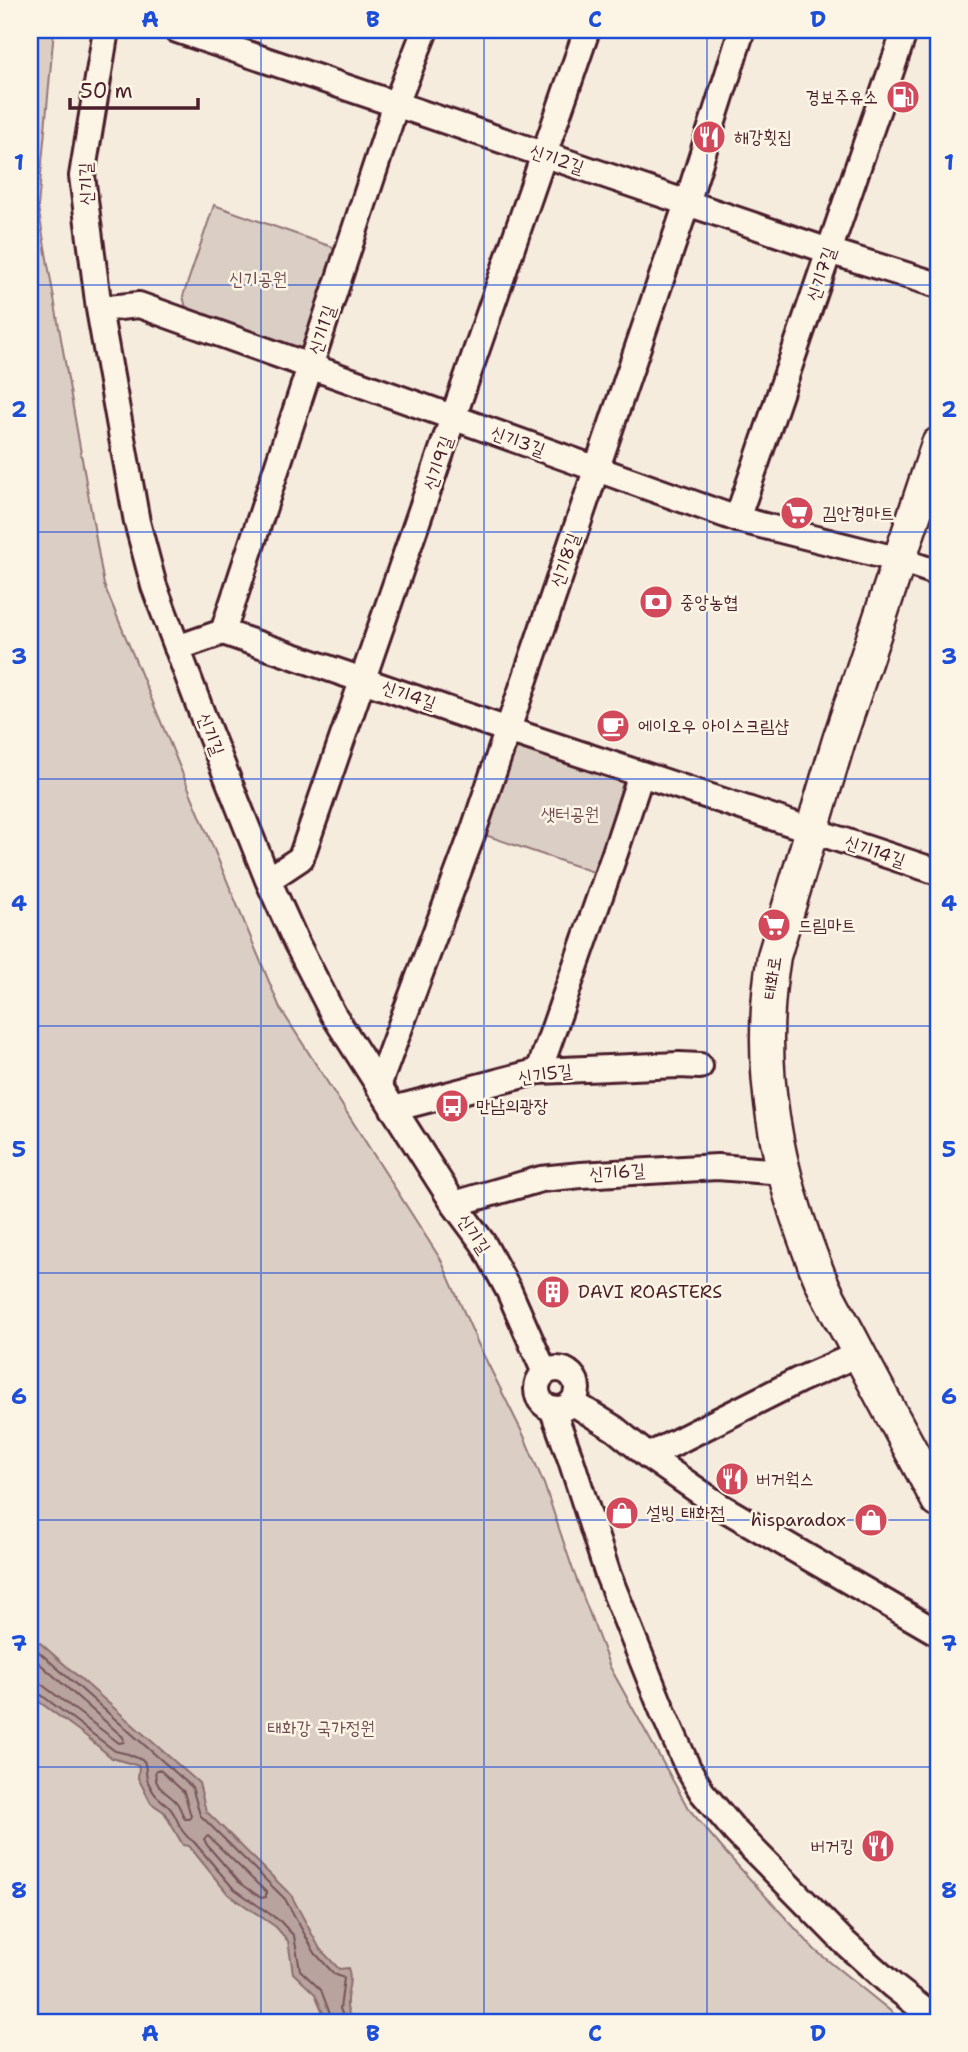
<svg xmlns="http://www.w3.org/2000/svg" width="968" height="2052" viewBox="0 0 968 2052" font-family="'Shantell Sans','Poor Story',sans-serif">
  <rect width="100%" height="100%" fill="#f5ecde"/>
  <filter id="ink" filterUnits="userSpaceOnUse"><feTurbulence type="fractalNoise" baseFrequency=".0143" numOctaves="2"/><feDisplacementMap in="SourceGraphic" scale="14" xChannelSelector="R" yChannelSelector="G"/><feConvolveMatrix kernelMatrix="1 2 1 2 8 2 1 2 1" color-interpolation-filters="sRGB"/></filter>
  <g filter="url(#ink)">
    <path fill="#dbcec4" stroke="#927678" stroke-width="2" d="M30 30H54L38 207 104 585 280 1008 441 1260 479 1346 524 1436 544 1484 573 1570 610 1667 688 1808 727 1854 815 1950 904 2022H30Z
      M214 205 341 250 309 343 294 351 187 312 183 296Z
      M521 747 622 782 629 794 602 875 482 834 510 751Z"/>
    <path fill="#b8a39e" stroke="#8c6e70" stroke-width="2" d="M30 1634 199 1783 206 1811 291 1895 320 1949 339 1969 348 1968C354 1983 343 1997 348 2011 349 2015 352 2019 354 2022H327L315 1994 293 1973 288 1941 276 1927 228 1894 189 1846 183 1845 164 1812 151 1803 138 1778 139 1766 112 1758 86 1736 34 1698 30 1692Z"/>
    <g fill="none" stroke-linecap="round" stroke-linejoin="round">
      <path stroke="#765459" stroke-width="2" d="M30 1644 192 1787 200 1815 285 1899 315 1953 334 1974 344 1978 340 2009 346 2022
        M30 1655 123 1737 124 1742 119 1743 41 1684 30 1681
        M30 1690 36 1691 115 1751 128 1754 144 1761C147 1768 145 1775 148 1782 156 1799 158 1796 169 1807 180 1819 177 1831 194 1842L233 1888 280 1921 294 1936 300 1970 321 1990 333 2022
        M156 1770H160L184 1792 191 1816 189 1819H185C182 1814 180 1807 177 1803 168 1792 152 1788 156 1770Z
        M208 1836 266 1892V1897L261 1898 239 1882 207 1845 204 1839Z"/>
      <defs>
        <path id="minor" d="M106 30 82 176 99 309 137 522 154 586 204 719 268 880 297 944 333 1014 454 1204 483 1243 509 1291 545 1373
          M177 30 829 251 938 285
          M99 309 139 305 737 519 900 560 938 573
          M737 519 905 30
          M223 632 396 104 425 30
          M177 648 223 632 508 730 938 872
          M268 880 301 858 587 30
          M539 1071 616 850 641 774
          M378 1086 472 835 687 203 742 30
          M393 1109 539 1071 679 1065 700 1066
          M454 1204 541 1179 581 1175 717 1167 783 1172
          M537 1389a20 20 0 1 1 40 0a20 20 0 1 1-40 0Z
          M572 1402 615 1429 648 1456 720 1506 938 1633
          M552 1408 571 1460 608 1575 663 1712 688 1768 702 1792 735 1831 844 1942 893 1986 938 2021
          M648 1456 799 1380 859 1354"/>
        <path id="major" d="M938 444 839 740 774 956C755 1068 776 1172 819 1276 828 1299 842 1320 853 1342 881 1396 910 1448 938 1501"/>
      </defs>
      <use href="#minor" stroke="#4a1f2b" stroke-width="30"/>
      <use href="#major" stroke="#4a1f2b" stroke-width="37"/>
      <use href="#minor" stroke="#fcf5e5" stroke-width="24"/>
      <use href="#major" stroke="#fcf5e5" stroke-width="32"/>
    </g>
  </g>
  <path fill="none" stroke="#1d4ed8" stroke-width="2" stroke-opacity="0.55" d="M261 30V2022M484 30V2022M707 30V2022M30 285H938M30 532H938M30 779H938M30 1026H938M30 1273H938M30 1520H938M30 1767H938"/>
  <defs>
    <symbol id="fuel-disc" viewBox="-11 -11 22 22"><circle r="9.5" fill="#d1495b" stroke="#fcf5e5"/><path d="M-5.5-6h7V0h2V4h1.3V-2.5L3-4.5l.8-.8L6-3V5H2.5V1h-1V6h-7ZM-4.2-4.7v3.2H.2V-4.7Z" fill="#fff"/></symbol>
    <symbol id="restaurant-disc" viewBox="-11 -11 22 22"><circle r="9.5" fill="#d1495b" stroke="#fcf5e5"/><path d="M-5-6h1v4h1v-4h1v4h1v-4h1v5L-1.5 .5V6h-2V.5L-5-1ZM5-6V6H3V1.5H1.5Q1.5-4 5-6Z" fill="#fff"/></symbol>
    <symbol id="supermarket-disc" viewBox="-11 -11 22 22"><circle r="9.5" fill="#d1495b" stroke="#fcf5e5"/><path d="M-6-5.5h2.5l.6 2H6L4.5 2H-2.5L-4.4-4H-6ZM-1.5 3.2a1.3 1.3 0 1 0 .1 0ZM3 3.2a1.3 1.3 0 1 0 .1 0Z" fill="#fff"/></symbol>
    <symbol id="bank-disc" viewBox="-11 -11 22 22"><circle r="9.5" fill="#d1495b" stroke="#fcf5e5"/><path d="M-6-4H6V4H-6ZM0-2.3a2.3 2.3 0 1 0 0 4.6a2.3 2.3 0 1 0 0-4.6Z" fill="#fff"/></symbol>
    <symbol id="cafe-disc" viewBox="-11 -11 22 22"><circle r="9.5" fill="#d1495b" stroke="#fcf5e5"/><path d="M-5.5-4.5H6V0H3Q3 3.5 0 3.5H-2.5Q-5.5 3.5-5.5 0ZM3-3.2v2h1.7v-2ZM-6 4.5H4V6H-6Z" fill="#fff"/></symbol>
    <symbol id="bus-disc" viewBox="-11 -11 22 22"><circle r="9.5" fill="#d1495b" stroke="#fcf5e5"/><path d="M-5-6H5V4H4V6H2V4H-2V6H-4V4H-5ZM-3.5-4V0h7V-4ZM-3.5 1.2v1.5H-2V1.2ZM2 1.2v1.5H3.5V1.2Z" fill="#fff"/></symbol>
    <symbol id="building-disc" viewBox="-11 -11 22 22"><circle r="9.5" fill="#d1495b" stroke="#fcf5e5"/><path d="M-4-6H4V6H1V3H-1V6H-4ZM-2.5-4.3h1.7v1.8h-1.7ZM.8-4.3h1.7v1.8H.8ZM-2.5-1h1.7V.8h-1.7ZM.8-1h1.7V.8H.8Z" fill="#fff"/></symbol>
    <symbol id="shop-disc" viewBox="-11 -11 22 22"><circle r="9.5" fill="#d1495b" stroke="#fcf5e5"/><path d="M-5-2.5h2.3a2.7 3.5 0 0 1 5.4 0H5L5.5 6h-11ZM-1.5-2.5h3a1.5 2.3 0 0 0-3 0Z" fill="#fff"/></symbol>
  </defs>
  <g fill-rule="evenodd">
    <use href="#fuel-disc" x="884" y="78" width="38" height="38"/>
    <use href="#restaurant-disc" x="690" y="118" width="38" height="38"/>
    <use href="#supermarket-disc" x="778" y="494" width="38" height="38"/>
    <use href="#bank-disc" x="637" y="583" width="38" height="38"/>
    <use href="#cafe-disc" x="594" y="707" width="38" height="38"/>
    <use href="#supermarket-disc" x="755" y="906" width="38" height="38"/>
    <use href="#bus-disc" x="433" y="1087" width="38" height="38"/>
    <use href="#building-disc" x="534" y="1273" width="38" height="38"/>
    <use href="#restaurant-disc" x="713" y="1460" width="38" height="38"/>
    <use href="#shop-disc" x="603" y="1494" width="38" height="38"/>
    <use href="#shop-disc" x="852" y="1501" width="38" height="38"/>
    <use href="#restaurant-disc" x="859" y="1827" width="38" height="38"/>
  </g>
  <g text-anchor="middle" dominant-baseline="central" stroke-width="5" stroke-linejoin="round" paint-order="stroke">
    <g font-size="18" fill="#4a1f2b" stroke="#fcf5e5" text-anchor="start">
      <text x="878" y="97" text-anchor="end">경보주유소</text>
      <text x="734" y="137">해강횟집</text>
      <text x="822" y="513">김안경마트</text>
      <text x="680" y="602">중앙농협</text>
      <text x="638" y="726">에이오우 아이스크림샵</text>
      <text x="798" y="925">드림마트</text>
      <text x="476" y="1106">만남의광장</text>
      <text x="578" y="1292">DAVI ROASTERS</text>
      <text x="756" y="1479">버거웍스</text>
      <text x="646" y="1513">설빙 태화점</text>
      <text x="846" y="1520" text-anchor="end">hisparadox</text>
      <text x="854" y="1846" text-anchor="end">버거킹</text>
    </g>
    <g font-size="18" fill="#4a1f2b" stroke="#fcf5e5">
      <text transform="translate(557 159) rotate(19)">신기2길</text>
      <text transform="translate(86 184) rotate(-91)">신기길</text>
      <text transform="translate(821 274) rotate(-71)">신기7길</text>
      <text transform="translate(322 330) rotate(-72)">신기1길</text>
      <text transform="translate(518 441) rotate(20)">신기3길</text>
      <text transform="translate(438 463) rotate(-71)">신기9길</text>
      <text transform="translate(565 560) rotate(-71)">신기8길</text>
      <text transform="translate(409 695) rotate(19)">신기4길</text>
      <text transform="translate(211 734) rotate(69)">신기길</text>
      <text transform="translate(875 851) rotate(19)">신기14길</text>
      <text transform="translate(772 978) rotate(-82)">태화로</text>
      <text transform="translate(545 1074) rotate(-8)">신기5길</text>
      <text transform="translate(617 1172) rotate(-4)">신기6길</text>
      <text transform="translate(474 1234) rotate(56)">신기길</text>
    </g>
    <g font-size="18" fill="#6e4b51" stroke="#fcf5e5">
      <text x="258" y="279">신기공원</text>
      <text x="570" y="814">샛터공원</text>
      <text x="321" y="1728">태화강 국가정원</text>
    </g>
  </g>
  <rect width="968" height="2052" fill="none" stroke="#fcf5e5" stroke-width="77"/>
  <path d="M70 98v10h128v-10" fill="none" stroke="#4a1f2b" stroke-width="3.5"/>
  <text x="80" y="98" font-size="21" fill="#4a1f2b" stroke="#fcf5e5" stroke-width="5" paint-order="stroke">50 m</text>
  <rect x="38" y="38" width="892" height="1976" fill="none" stroke="#1d4ed8" stroke-width="2.5"/>
  <g font-size="23" text-anchor="middle" font-weight="bold" fill="#1d4ed8">
    <text x="150" y="27">A</text>
    <text x="373" y="27">B</text>
    <text x="595" y="27">C</text>
    <text x="818" y="27">D</text>
    <text x="19" y="170">1</text>
    <text x="949" y="170">1</text>
    <text x="19" y="417">2</text>
    <text x="949" y="417">2</text>
    <text x="19" y="664">3</text>
    <text x="949" y="664">3</text>
    <text x="19" y="911">4</text>
    <text x="949" y="911">4</text>
    <text x="19" y="1157">5</text>
    <text x="949" y="1157">5</text>
    <text x="19" y="1404">6</text>
    <text x="949" y="1404">6</text>
    <text x="19" y="1651">7</text>
    <text x="949" y="1651">7</text>
    <text x="19" y="1898">8</text>
    <text x="949" y="1898">8</text>
    <text x="150" y="2041">A</text>
    <text x="373" y="2041">B</text>
    <text x="595" y="2041">C</text>
    <text x="818" y="2041">D</text>
  </g>
</svg>
